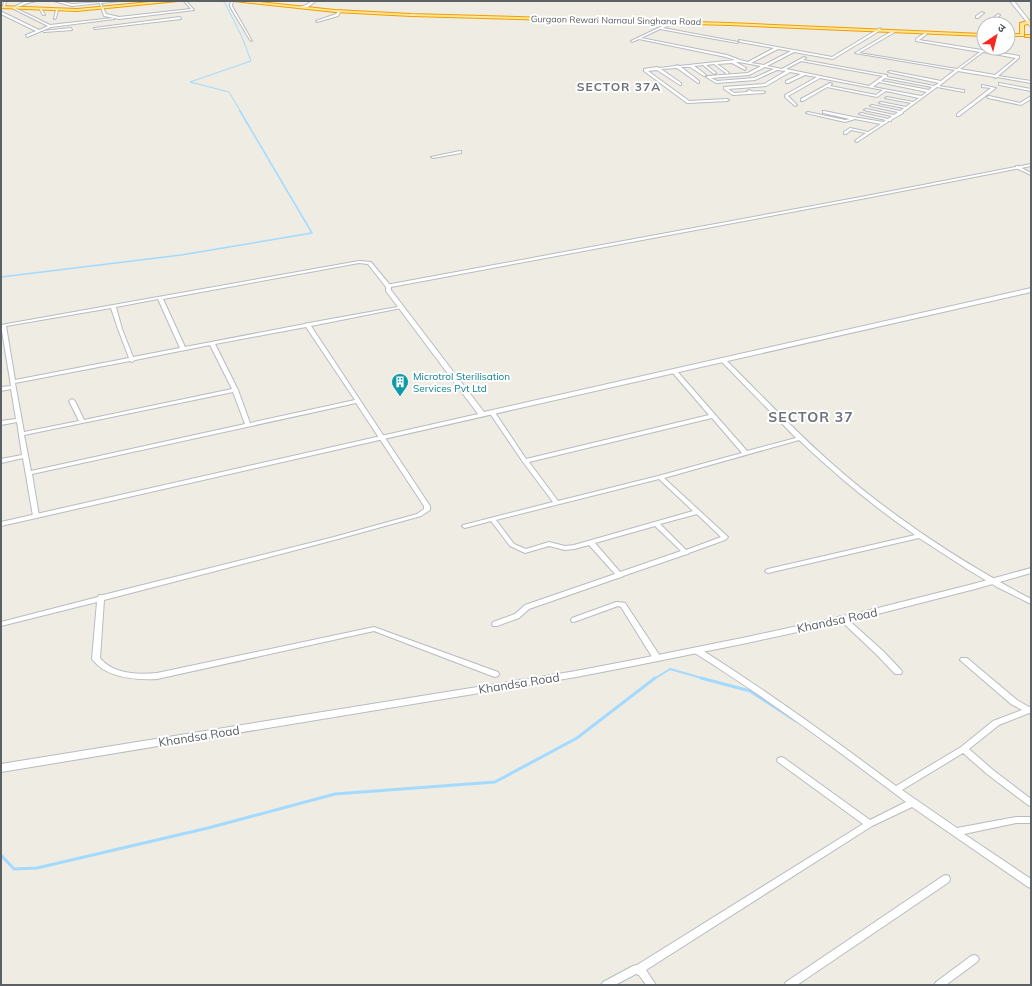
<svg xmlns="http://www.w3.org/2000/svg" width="1032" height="986" viewBox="0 0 1032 986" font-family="Mulish,'Noto Sans Devanagari',sans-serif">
  <rect width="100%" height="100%" fill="#efece3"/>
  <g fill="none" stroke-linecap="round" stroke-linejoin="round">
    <path stroke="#a3daff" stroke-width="1" d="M222 1 225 3 242 37 251 61 190 82 229 92 241 112"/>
    <path stroke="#a3daff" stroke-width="1.5" d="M1 277 181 255 312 233 240 111"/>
    <path stroke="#a3daff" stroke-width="2" d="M654 679 670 669 705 679"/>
    <path stroke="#a3daff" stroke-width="3" d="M701 678 750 691 796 721
      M1 855 14 869 37 868 208 828 335 794 495 782 577 738 655 678"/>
    <defs>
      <path id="minor" d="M4 1H6L5 7 1 9V7H3Z
        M26 1H36L28 3 15 8 50 25 113 18 114 19 51 27 27 37 26 35 36 31 1 14V12H2L39 30 48 26 12 8Z
        M54 1H58L72 4 120 1 101 3 106 14 119 17 191 9 184 1H186L194 10 119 19 104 16 100 4V3L72 6Z
        M231 1H233L232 6 252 41 250 40 232 10 230 6Z
        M39 8H41L45 15H43Z
        M57 9 58 10 56 18 54 19 56 10Z
        M339 10 341 11 338 16 317 22 316 21 336 14Z
        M982 12 984 13 978 18H976V16Z
        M998 14 1000 15 994 21H992V19Z
        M180 17 181 19 95 29 94 28Z
        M675 20 676 22 663 28 738 42 737 43 660 29 641 38 727 55 740 60 748 62 774 48 740 42 739 40 832 57 880 28 881 30 833 59 794 52 767 66 782 69 804 57 806 58 803 60 886 75H887V77L934 86 939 83 888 72 890 71 941 81 955 70 855 53 894 30 895 32 859 53 957 69 980 52 916 41V39L926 32 927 34 919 40 1019 56V58L998 76 1031 81V83L997 77 995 78 994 77 958 71 939 86 963 90H964V92L937 87 903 112V113L891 120V121H889L857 142 855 141 856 140 866 133 851 130 846 134H844V132L850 128 868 132 881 124 855 119 845 122 806 113 808 112 845 120 850 119 823 113V111H824L853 117 883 122 886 120 859 114 861 113 888 119 892 116 864 110 866 109 894 115 898 112 870 106 872 105 900 111 904 108 879 103 881 102 906 107 911 103 885 98 887 97 913 102 919 98 886 91 877 97 827 87 803 101H801V99L830 83 832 84 830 86 876 95 883 90 820 78 788 96 797 105 795 106 785 97V95L817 77 805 75 788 83H786V81L801 74 790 72 766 86 728 89 734 93 748 92 747 91 749 90C754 93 760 90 765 92L764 93 733 95 724 89V87L764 84 786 71 777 70 755 80 716 83 706 77 708 76 748 73 761 66 739 62H736L746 68 745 70 732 63 717 64 728 72 729 73 727 74 714 64 706 65 715 72 716 73 714 74 703 65 694 66 705 74 706 75 704 76 690 67H681L699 81V83H698L677 68 661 69 681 83V85H680L657 70 648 71 689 101 727 99 729 100 727 101 687 103 644 71V69L657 67 659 68 676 66 677 65 679 66 735 60 726 57 639 39 632 42 631 41ZM778 49 791 51 764 65 751 63ZM983 52 1016 58 995 75 960 69ZM801 61 883 76 869 86 786 69ZM765 67 774 69 754 78 717 81 711 78 749 75ZM885 78 932 87 929 90 881 81ZM879 82 927 92 921 96 873 87Z
        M71 28 72 30 44 32 43 31Z
        M999 83 1031 89V91L1000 85H999Z
        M982 85 996 88 959 116H957V114L991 88 982 87Z
        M989 96 1020 103 1031 96V99L1021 105 988 98 987 97Z
        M460 151H461V153L433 158 431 157Z
        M1016 166H1018L1031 173V175L1016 168Z
        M359 261 371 262 390 285V287H386L368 264 359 263 163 299 185 347 305 324 307 323H309L403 306V308H401L311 326 430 506V510L421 516 338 539 104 600 100 658C113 674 138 675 157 673L374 627 498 672 499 674 498 676 495 677 492 676 374 631 157 679C135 680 106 678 92 659L97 602 1 626V622L98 597 99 595H103L334 537 417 514 424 509V506L356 403 32 474 39 516 36 518 33 516 23 458 1 463V459L22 455 17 422 1 425V421L16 419 11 389 1 391V387L11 386 1 325ZM158 299 180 348 133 357 122 329 116 307ZM111 308 118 329 129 358 15 380 6 326ZM306 327 355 400 250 423 238 390 215 344ZM210 345 232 389 84 420 75 401 72 399 69 401 79 421 24 432 15 383 130 361 132 362 135 360ZM233 392 245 424 31 471 24 435Z
        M723 358 725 359 735 369C767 401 797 433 830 462 891 516 959 561 1031 599V604L997 587 967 569 919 538 768 573 766 572 765 571 766 570 768 569 915 535C874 507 835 474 799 440L664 478 727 536 728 537 725 540 689 553 688 554 684 555 623 576 622 577 618 578 529 609 519 618 497 626H493L492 624 493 622 515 614 525 605 615 574 589 545 574 549 565 550 549 546 525 553 510 546 491 521 465 528 463 527 462 526 463 525 553 502 523 462 489 412 490 411H494L526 459 709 415 672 372 671 371 672 370H676L747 451 796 438 721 361 720 360ZM712 418 742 453 658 476 558 501 529 462ZM659 479 693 511 574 545 565 546 549 542 526 549 514 544 496 520ZM697 514 721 537 686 550 660 524ZM655 526 681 551 620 572 595 543Z
        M616 602H618L625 603 660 656 661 658 660 660H654L621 607 618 606 574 622H572L571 620 572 618Z
        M840 616H844L883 651 901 670 902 672 901 674H895L877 655 840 620 839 618Z
        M693 648H699C767 691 832 738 896 786L961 747 993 721 1022 710 1011 704 960 660 961 658H967L1017 700 1029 707 1031 706V714L1029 713 999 725 969 749 993 770 1031 799V806L1028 805 987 774 963 753 902 790 957 828 1016 817H1031V823H1016L964 834 1031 879V888L1028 887 912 807 872 826 646 970 656 985H646L639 975 636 974 615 985H601L603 982 633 966 637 965 863 824 778 762 777 760 778 758 781 757 784 758 870 820 906 802C837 750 767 698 693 652L692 650Z
        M946 875 949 876 950 879 949 882 797 985H784L786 982 943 876Z
        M974 955 977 956 979 959 977 962 946 985H934L936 982 971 956Z"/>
      <path id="tertiary" d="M312 1H316L308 7 301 8 299 7 306 5Z
        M1031 164V166L861 199 391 287V290L484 412 1031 288V292L1 526V522L478 414 386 291V285L861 197Z
        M1031 568V573L975 589 862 618 747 643 633 666 576 677 1 772V764L576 671 633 660 747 637 862 612 973 584Z"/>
      <path id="secondary" d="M1010 1H1014L1031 23V27Z"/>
      <path id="trunk" d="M161 1H178L77 11 1 8V6L77 9Z
        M234 1H249L335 10 411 14 729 23 984 34V36L729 25 411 16 335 12Z
        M1031 20V23L1024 25V36H1008V34H1020V23Z
        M1025 35H1031V37H1025Z"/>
    </defs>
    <use href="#minor" stroke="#b8bbc0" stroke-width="2"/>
    <use href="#tertiary" stroke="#b8bbc0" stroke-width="2"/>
    <use href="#secondary" stroke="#b8bdc3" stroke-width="2"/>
    <use href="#trunk" stroke="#f29e00" stroke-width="2"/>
    <use href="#minor" fill="#fff" fill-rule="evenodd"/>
    <use href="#tertiary" fill="#fff" fill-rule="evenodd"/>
    <use href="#secondary" fill="#fff" fill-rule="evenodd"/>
    <use href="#trunk" fill="#ffe699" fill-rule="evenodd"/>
  </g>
  <defs>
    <symbol id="building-pin" viewBox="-11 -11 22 30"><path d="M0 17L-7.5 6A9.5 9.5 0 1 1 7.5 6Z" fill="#0f9aa8" stroke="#fff"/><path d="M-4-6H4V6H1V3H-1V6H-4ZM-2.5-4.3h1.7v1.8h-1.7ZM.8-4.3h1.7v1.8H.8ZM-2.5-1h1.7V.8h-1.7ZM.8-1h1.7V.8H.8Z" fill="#fff"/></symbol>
  </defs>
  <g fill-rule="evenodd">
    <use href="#building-pin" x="390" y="372" width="20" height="27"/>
  </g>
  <g text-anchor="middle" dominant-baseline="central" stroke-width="4" stroke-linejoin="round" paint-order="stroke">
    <g font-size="9" fill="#5b6065" stroke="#fff">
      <text transform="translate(616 20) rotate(1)">Gurgaon Rewari Narnaul Singhana Road</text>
    </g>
    <g font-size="10" fill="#0d838f" stroke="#fff" text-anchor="start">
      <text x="413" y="376">Microtrol Sterilisation<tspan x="413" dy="12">Services Pvt Ltd</tspan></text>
    </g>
    <g font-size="12" font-weight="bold" letter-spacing="1" fill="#6c7277" stroke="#fff">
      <text x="619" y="86">SECTOR 37A</text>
    </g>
    <g font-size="12" fill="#5b6065" stroke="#fff">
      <text transform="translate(837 620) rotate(-12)">Khandsa Road</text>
      <text transform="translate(519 683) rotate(-9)">Khandsa Road</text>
      <text transform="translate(199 736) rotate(-9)">Khandsa Road</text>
    </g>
    <g font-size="14" font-weight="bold" letter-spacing="1" fill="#6c7277" stroke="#fff">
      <text x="811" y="417">SECTOR 37</text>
    </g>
  </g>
  <rect width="1032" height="986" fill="none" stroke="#5b6065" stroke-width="4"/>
  <g transform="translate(996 36) rotate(35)"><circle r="19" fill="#ffffff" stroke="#bdbfc1"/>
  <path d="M0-3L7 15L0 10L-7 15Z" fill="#fa271e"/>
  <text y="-6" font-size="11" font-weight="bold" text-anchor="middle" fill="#5b6065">उ</text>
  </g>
</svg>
